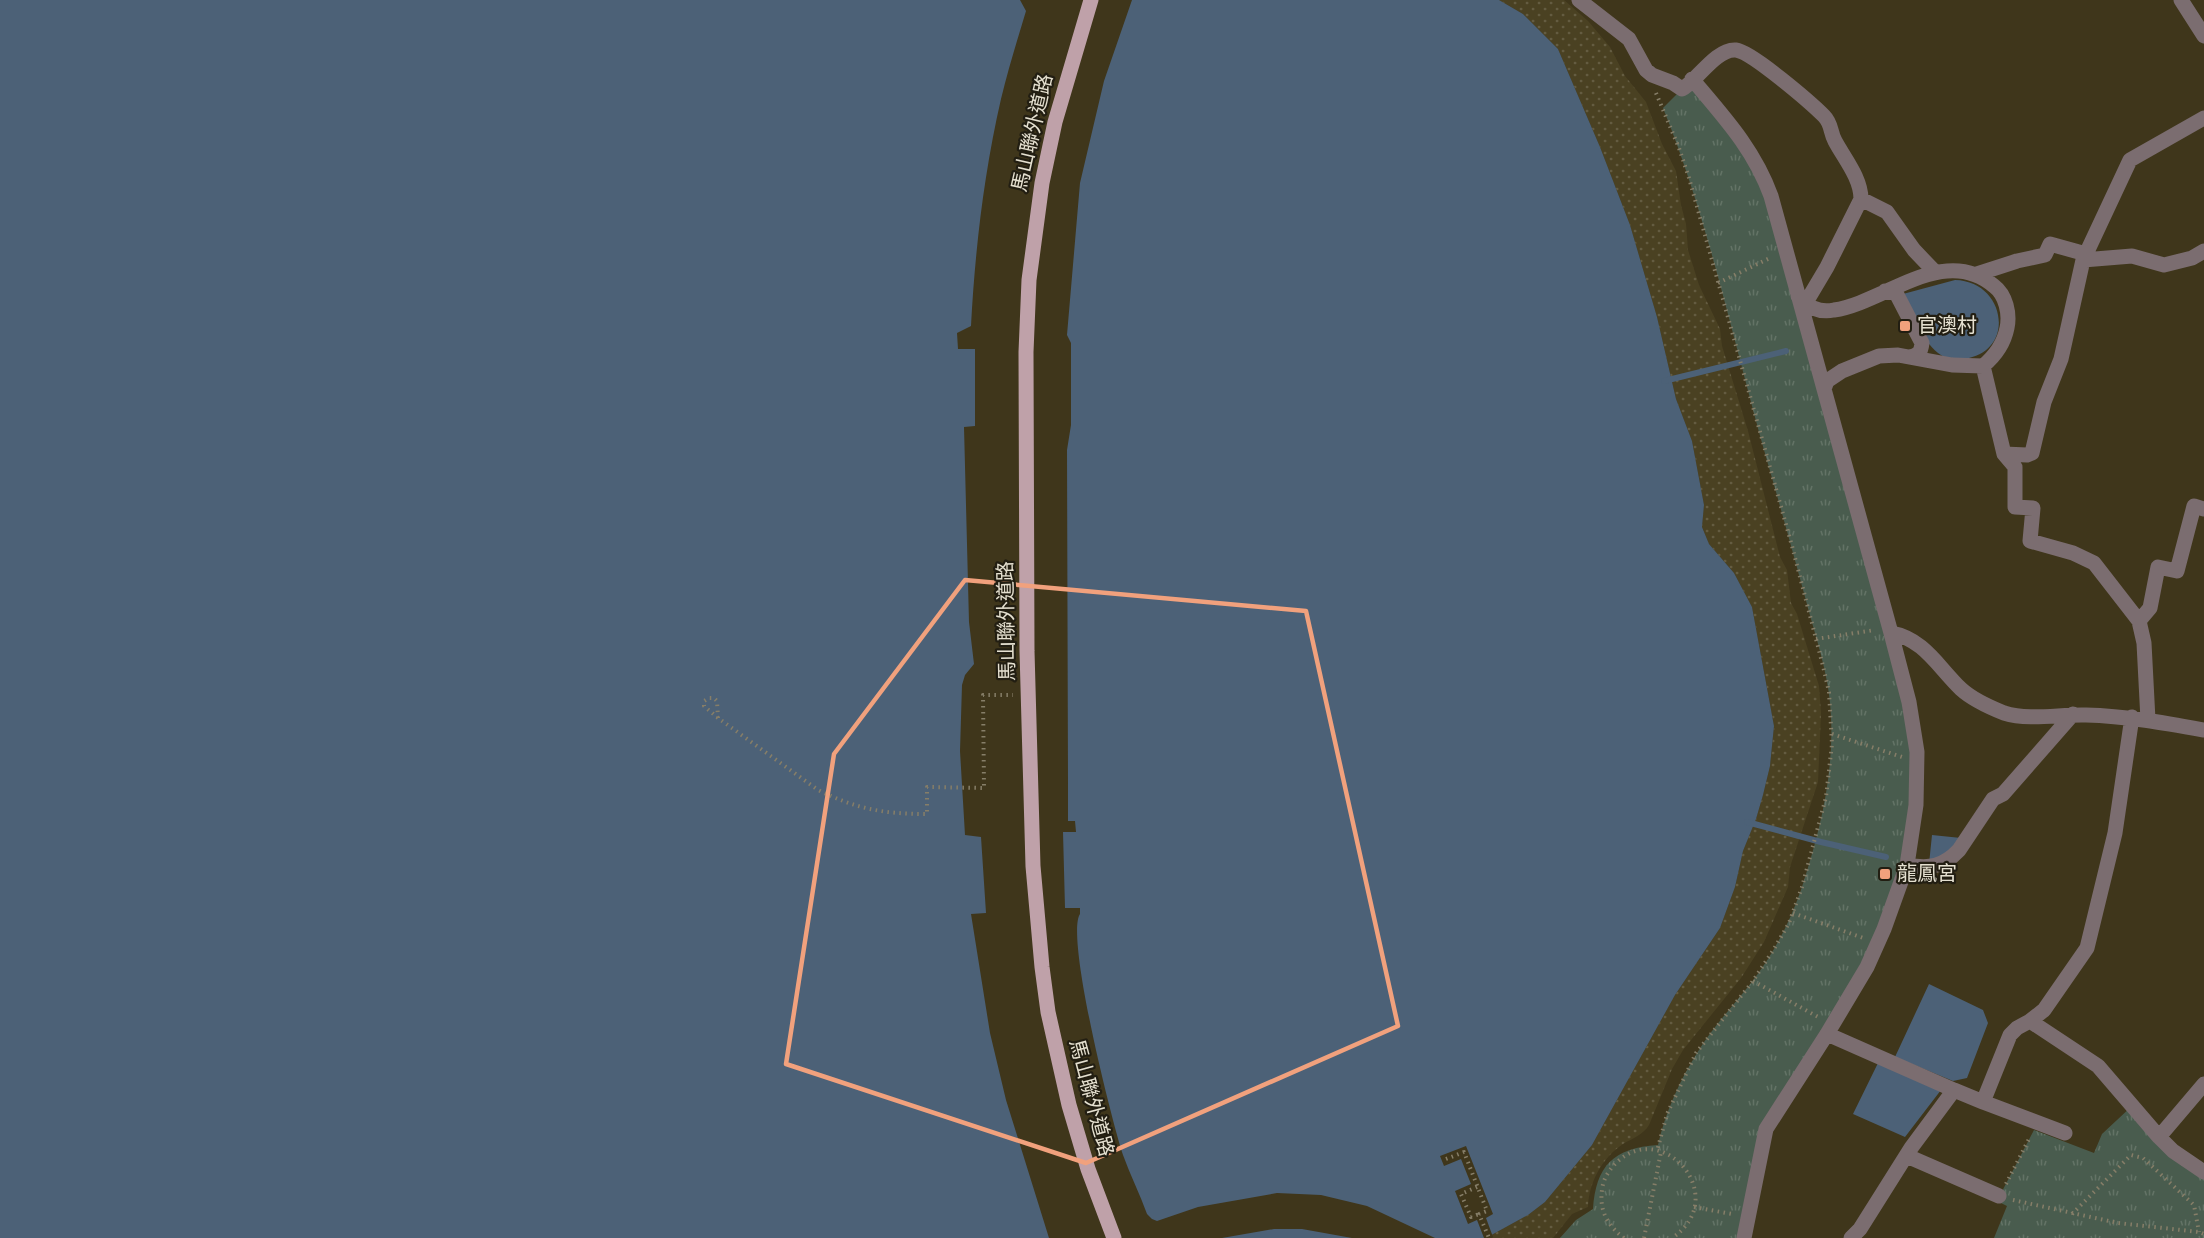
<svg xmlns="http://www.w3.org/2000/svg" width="2204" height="1238" viewBox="0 0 2204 1238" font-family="'Source Sans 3','Noto Sans TC',sans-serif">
  <defs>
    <pattern id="grass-tufts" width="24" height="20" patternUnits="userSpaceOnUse" patternTransform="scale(1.5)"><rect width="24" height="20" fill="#495c4e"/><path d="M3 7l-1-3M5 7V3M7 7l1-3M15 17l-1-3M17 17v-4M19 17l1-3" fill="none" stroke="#637366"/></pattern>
    <pattern id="sand-dots" width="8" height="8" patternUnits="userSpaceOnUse" patternTransform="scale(1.5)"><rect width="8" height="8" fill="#4a4122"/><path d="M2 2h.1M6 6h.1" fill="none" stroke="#645c41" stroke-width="1.8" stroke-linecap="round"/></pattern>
  </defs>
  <rect width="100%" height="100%" fill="#3f361b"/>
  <path fill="url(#grass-tufts)" d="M1692 79 1761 170 1909 702 1916 805 1877 945 1766 1129 1744 1238H1560L1576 1220 1593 1209C1596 1166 1613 1148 1658 1145 1665 1113 1680 1080 1697 1053 1712 1028 1733 1006 1751 983 1773 955 1789 924 1801 890 1819 835 1834 776 1831 717 1830 683 1820 651 1811 619 1797 567 1783 516 1768 464 1734 345 1709 222 1663 108Z
    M2132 1106 2204 1172V1238H1994L2007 1206 1997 1201 2034 1130 2094 1153 2102 1134Z"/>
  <path fill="url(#sand-dots)" d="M1499 0H1564L1588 21 1610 47 1625 76 1646 102 1662 144 1676 171 1681 205 1686 224 1688 250 1699 285 1720 329 1722 346 1748 431 1780 557 1787 570 1791 603 1797 614 1819 686 1821 713 1818 782 1790 867 1788 887 1764 942 1741 978 1683 1050 1672 1069 1649 1125C1643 1135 1633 1138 1623 1144 1602 1158 1589 1182 1588 1207L1572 1214 1553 1238H1486L1528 1215 1545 1202 1592 1145 1675 995 1720 928 1735 887 1743 851 1756 819 1763 795 1770 766 1774 726 1752 607 1734 573 1709 544 1702 527 1704 505 1692 441 1676 399 1657 317 1630 225 1600 147 1558 49 1523 14Z"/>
  <path fill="#4c6177" d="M0 0H1020L1026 11C1017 41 1008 70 1001 99 984 173 975 250 971 326L957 333 958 349H975V426L964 427 969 622 974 664 965 675 962 685 960 751 965 835 981 837 986 913 971 914 990 1033 1006 1100 1049 1238H0Z
    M1132 0H1499L1523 14 1558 49 1600 147 1630 225 1657 317 1676 399 1692 441 1704 505 1702 527 1709 544 1734 573 1752 607 1774 726 1770 766 1763 795 1756 819 1743 851 1735 887 1720 928 1675 995 1592 1145 1545 1202 1528 1215 1486 1238H1435L1367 1206 1321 1195 1277 1193 1198 1207 1157 1221 1152 1219 1147 1214C1140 1194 1130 1175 1123 1155 1112 1122 1065 936 1080 914V908H1065L1063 832H1076L1075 821H1068V784L1067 450 1071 425V343L1067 335 1080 183 1104 81Z
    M1955 280C2006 281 2017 352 1964 359 1956 360 1945 359 1938 353 1921 339 1912 314 1903 294Z
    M1932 835 1961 838 1959 845 1929 864Z
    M1929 984 1983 1010 1988 1023 1967 1078 1953 1081 1895 1057Z
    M1878 1063 1941 1090 1905 1137 1853 1114Z
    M1274 1229H1302L1352 1238H1222Z"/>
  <path fill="#3f361b" d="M1466 1146 1493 1214 1486 1218 1493 1237 1492 1238H1484L1477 1220 1468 1224 1455 1191 1471 1184 1461 1159 1444 1166 1440 1156Z"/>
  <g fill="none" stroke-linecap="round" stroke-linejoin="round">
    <path stroke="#4c6177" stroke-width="6" d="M1664 381 1786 351
      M1747 822 1821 842 1886 857"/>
    <path stroke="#867e68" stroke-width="4" stroke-dasharray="1.5 4.5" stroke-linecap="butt" d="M1656 93 1679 148 1689 178 1792 546 1823 666 1829 692 1832 744 1826 797 1802 887 1789 923 1774 949 1753 981 1696 1053 1667 1114 1657 1151
      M1718 283 1772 257
      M1816 639 1875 630
      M718 718 717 701 714 698H709L704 701V706L718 718 818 790C857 809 883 814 927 814V787L984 788 983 695H1013
      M1832 734 1902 757
      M1793 913 1863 938
      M1753 981 1820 1018
      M1446 1159 1464 1152 1487 1211 1479 1214 1489 1238
      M2006 1184 2030 1137
      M1477 1187 1461 1194 1471 1217 1479 1214
      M2013 1200 2118 1223 2199 1232 2204 1234
      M1694 1207 1732 1214
      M2072 1214 2131 1155 2143 1158 2194 1205 2199 1232
      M1624 1238C1608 1226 1599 1211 1602 1190 1603 1179 1609 1170 1617 1162 1664 1118 1732 1198 1672 1238
      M1644 1238 1661 1152"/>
    <path stroke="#7b6d70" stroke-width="15" d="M1579 0 1629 39 1646 70 1652 75 1673 83 1682 89C1695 83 1716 48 1736 50 1752 52 1811 103 1824 116 1832 124 1830 132 1835 141 1844 158 1861 178 1861 199L1827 267 1808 299 1804 303
      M2181 0 2204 36
      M1692 79C1724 117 1754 149 1771 196L1891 633 1909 702 1917 752 1916 805 1907 865 1884 929 1867 967 1827 1034 1766 1129 1744 1238
      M1861 199 1887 212 1914 250 1935 272
      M2086 254 2130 160 2204 118
      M1977 274 2017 261 2045 255 2050 244 2086 254 2083 260
      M1885 291 1896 293 1922 343C1921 352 1919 355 1910 357
      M1798 296C1808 307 1818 313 1834 310 1884 303 1944 243 1994 286 2006 295 2010 314 2007 328 2004 343 1995 356 1983 366L1952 365 1898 355 1879 356 1842 371 1827 381 1824 389
      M1983 366 2004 454 2015 467V507L2033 508 2030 541 2073 553 2094 563 2139 621 2144 643 2148 720
      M2004 454 2027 455 2032 453 2044 402 2061 359 2083 260 2132 256 2164 265 2192 258 2204 251
      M2139 621 2150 608 2158 567 2177 571 2194 506 2204 509
      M1891 633C1924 639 1938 667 1961 689 1973 700 1989 707 2004 713 2030 721 2060 714 2086 715 2126 716 2165 723 2204 730
      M1907 865C1929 869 1943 867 1959 850L1993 799 2003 794 2073 714
      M2030 1021 2044 1010 2087 948 2115 833 2132 717
      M1827 1034 1954 1090 1911 1148 1860 1229 1851 1238
      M1954 1090 1983 1102 2010 1035 2017 1028 2030 1021 2098 1066 2159 1137 2173 1151 2204 1172
      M1983 1102 2065 1133
      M2159 1137 2204 1084
      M1907 1156 1999 1196"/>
    <path stroke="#bfa1a9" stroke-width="15" d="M1091 0 1055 122 1042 183 1029 280 1026 352 1027 651 1033 866 1042 967 1048 1012 1069 1105 1088 1169 1114 1238"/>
  </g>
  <path fill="none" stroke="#f1a17d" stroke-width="4.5" stroke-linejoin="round" d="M965 580 1306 611 1398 1026 1086 1163 786 1064 834 754Z"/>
  <g fill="#f1a17d" stroke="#221e12" stroke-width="2">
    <rect x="1899" y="320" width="12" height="12" rx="3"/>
    <rect x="1879" y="868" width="12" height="12" rx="3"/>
  </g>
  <g text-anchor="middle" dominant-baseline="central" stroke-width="4.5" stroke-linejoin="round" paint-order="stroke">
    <g font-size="20" fill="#e5e0d0" stroke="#221e12">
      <text transform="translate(1033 133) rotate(-77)">馬山聯外道路</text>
      <text transform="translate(1007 621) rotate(-91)">馬山聯外道路</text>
      <text transform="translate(1091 1098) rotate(75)">馬山聯外道路</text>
    </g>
    <g font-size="20" fill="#e5e0d0" stroke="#221e12" text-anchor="start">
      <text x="1917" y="326">官澳村</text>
      <text x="1897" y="874">龍鳳宮</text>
    </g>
  </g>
</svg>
